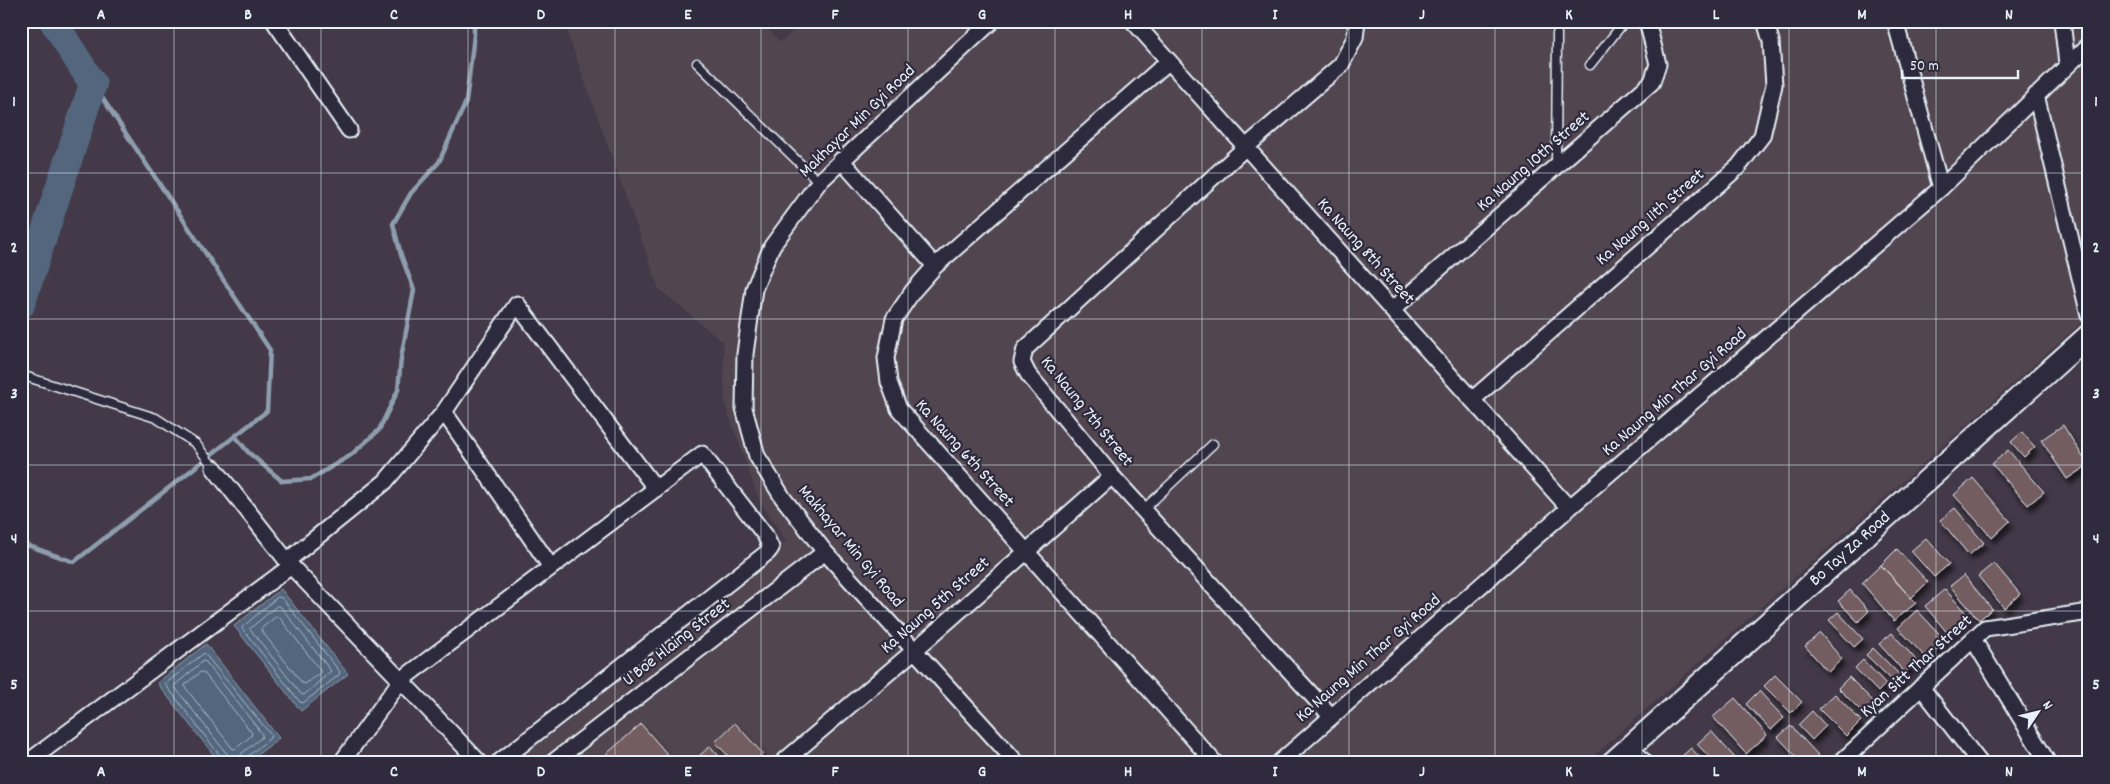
<svg xmlns="http://www.w3.org/2000/svg" width="2110" height="784" viewBox="0 0 2110 784" font-family="Dekko,sans-serif">
  <defs>
    <filter id="shadow"><feDropShadow dx="3" dy="5.5" stdDeviation="2.5" flood-color="#0009"/></filter>
  </defs>
  <rect width="100%" height="100%" fill="#433948"/>
  <filter id="ink" filterUnits="userSpaceOnUse"><feTurbulence type="fractalNoise" baseFrequency=".02" numOctaves="2"/><feDisplacementMap in="SourceGraphic" scale="10" xChannelSelector="R" yChannelSelector="G"/><feConvolveMatrix kernelMatrix="1 2 1 2 8 2 1 2 1" color-interpolation-filters="sRGB"/></filter>
  <g filter="url(#ink)">
    <path fill="#51444f" d="M563 21H761L780 42 804 21H2089V316L1586 763H514L786 541 759 500 725 404 723 342 659 289Z"/>
    <path fill="#52667d" stroke="#8e9eae" d="M281 589 348 674 301 711 234 626Z
      M206 644 279 738 247 763H220L157 683Z"/>
    <g fill="none" stroke-linecap="round" stroke-linejoin="round">
      <path stroke="#acb9c7" stroke-width="1" d="M278 597 282 598 340 672 339 675 303 703 300 702 242 628Z
        M277 606 281 607 331 671 304 695 301 694 250 629Z
        M276 617H279L320 670V673L305 684 302 683 261 630 262 628Z
        M201 672 204 673 252 733 251 736 235 749 232 748 185 687V685Z
        M223 763 222 758 165 684 204 653 271 735 270 738 247 757 245 763
        M230 763 227 754 174 686 203 661 206 662 262 734V737L242 753 238 763"/>
      <path stroke="#8e9eae" stroke-width="4.5" d="M235 436 248 452 282 481 311 479 351 455 379 430 398 390 401 358 414 290 401 255 393 224 411 193 439 162 466 102 474 35V21
        M21 543 74 562 267 411 270 350 93 84"/>
      <path stroke="#52667d" stroke-width="28" d="M21 305 93 84 53 21"/>
    </g>
    <path fill="#735d60" stroke="#e8f1f8" filter="url(#shadow)" d="M2063 425 2088 465 2067 479 2041 440Z
      M2022 432 2035 447 2024 457 2011 442Z
      M2008 450 2044 492 2028 505 1992 464Z
      M1973 478 2010 521 1992 538 1954 495Z
      M1955 508 1984 543 1969 555 1940 520Z
      M1926 538 1949 564 1934 577 1911 551Z
      M1897 549 1928 582 1911 598 1881 565Z
      M1994 563 2020 594 2004 608 1978 576Z
      M1881 565 1916 603 1894 621 1862 583Z
      M1964 575 1992 609 1979 620 1950 586Z
      M1945 589 1970 618 1949 635 1925 606Z
      M1850 590 1869 611 1858 622 1838 601Z
      M1917 610 1946 641 1927 659 1898 628Z
      M1838 612 1863 639 1854 647 1829 620Z
      M1820 633 1842 659 1828 672 1805 646Z
      M1892 633 1917 661 1905 673 1879 644Z
      M1873 648 1905 680 1899 687 1866 655Z
      M1863 660 1886 684 1878 692 1855 668Z
      M1775 675 1802 702 1791 713 1764 686Z
      M1849 677 1875 703 1864 714 1838 688Z
      M1759 691 1784 718 1771 730 1746 704Z
      M1835 694 1861 721 1846 736 1819 709Z
      M1735 698 1767 735 1746 754 1713 717Z
      M1812 711 1826 726 1812 740 1798 725Z
      M735 723 763 754 754 763H735L715 742Z
      M641 724 675 763H596Z
      M1791 726 1818 755 1809 763H1802L1778 737Z
      M1711 731 1736 759 1732 763H1715L1697 744Z
      M710 746 725 763H701L697 758Z
      M1691 748 1705 763H1686L1681 757Z
      M688 756 694 763H680Z"/>
    <g fill="none" stroke-linecap="round" stroke-linejoin="round">
      <defs>
        <path id="service" d="M697 63 819 182
          M1590 65 1625 21
          M1556 166 1557 34
          M21 375 156 418 196 444 214 468
          M1143 510 1213 444"/>
        <path id="minor" d="M274 21 349 130
          M992 21 819 182 772 246 754 289 745 354 744 408 757 456 783 498 825 552 1017 763
          M1133 21 1569 508
          M1895 21 1941 188
          M2062 21 2067 64
          M1169 61 935 266 913 291 894 319 886 358 889 382 899 409 1215 763
          M2036 95 2089 315
          M841 160 935 266
          M1392 310 1652 82 1658 64 1647 21
          M1472 400 1738 167 1762 136 1774 85 1771 41 1765 21
          M444 412 551 567
          M214 468 291 566 480 763
          M287 561 385 482 444 412 517 304 656 489
          M1973 639 2048 763
          M1921 687 1980 763
          M1331 716 1112 476 1028 374 1022 362 1025 349 1246 147 1341 65 1355 38 1357 21
          M1630 747 1645 763
          M36 763 32 759 291 566
          M341 763 401 680 702 454 765 535 771 548 768 552 498 763
          M552 763 825 552
          M782 763 915 650 1112 476
          M1279 763 1569 508 1941 188 2089 45
          M1840 763 1985 628 2089 612"/>
        <g id="secondary">
          <path id="s1" d="M1612 763 2089 335"/>
        </g>
      </defs>
      <use href="#service" stroke="#e8f1f8" stroke-width="11"/>
      <use href="#minor" stroke="#e8f1f8" stroke-width="19"/>
      <use href="#secondary" stroke="#e8f1f8" stroke-width="25"/>
      <use href="#service" stroke="#2f2a3d" stroke-width="8"/>
      <use href="#minor" stroke="#2f2a3d" stroke-width="15"/>
      <use href="#secondary" stroke="#2f2a3d" stroke-width="21"/>
    </g>
  </g>
  <path fill="none" stroke="#e8f1f8" stroke-width="1" stroke-opacity="0.55" d="M174 21V763M321 21V763M468 21V763M615 21V763M761 21V763M908 21V763M1055 21V763M1202 21V763M1349 21V763M1495 21V763M1642 21V763M1789 21V763M1936 21V763M21 173H2089M21 319H2089M21 465H2089M21 611H2089"/>
  <g text-anchor="middle" dominant-baseline="central" stroke-width="4.5" stroke-linejoin="round" paint-order="stroke">
    <g font-size="18" fill="#e8f1f8" stroke="#2f2a3d">
      <text transform="translate(858 122) rotate(-44)">Makhayar Min Gyi Road</text>
      <text transform="translate(1534 162) rotate(-41)">Ka Naung 10th Street</text>
      <text transform="translate(1651 218) rotate(-41)">Ka Naung 11th Street</text>
      <text transform="translate(1365 252) rotate(48)">Ka Naung 8th Street</text>
      <text transform="translate(1675 393) rotate(-41)">Ka Naung Min Thar Gyi Road</text>
      <text transform="translate(1086 412) rotate(51)">Ka Naung 7th Street</text>
      <text transform="translate(964 454) rotate(48)">Ka Naung 6th Street</text>
      <text transform="translate(850 547) rotate(50)">Makhayar Min Gyi Road</text>
      <text stroke="none"><textPath href="#s1" startOffset="320">Bo Tay Za Road</textPath></text>
      <text transform="translate(936 606) rotate(-41)">Ka Naung 5th Street</text>
      <text transform="translate(677 643) rotate(-38)">U Boe Hlaing Street</text>
      <text transform="translate(1369 659) rotate(-41)">Ka Naung Min Thar Gyi Road</text>
      <text transform="translate(1917 667) rotate(-42)">Kyan Sitt Thar Street</text>
    </g>
  </g>
  <rect width="2110" height="784" fill="none" stroke="#2f2a3d" stroke-width="55"/>
  <g transform="translate(2038 712) rotate(55)" stroke="#2f2a3d" stroke-width="4" paint-order="stroke">
  <path d="M0-4L9 19L0 12L-9 19Z" fill="#e8f1f8"/>
  <text y="-8" font-size="14" font-weight="bold" text-anchor="middle" fill="#e8f1f8">N</text>
  </g>
  <path d="M1902 70v8h116v-8" fill="none" stroke="#e8f1f8" stroke-width="2.5"/>
  <text x="1910" y="70" font-size="15" fill="#e8f1f8" stroke="#2f2a3d" stroke-width="4" paint-order="stroke">50 m</text>
  <rect x="28" y="28" width="2054" height="728" fill="none" stroke="#e8f1f8" stroke-width="2"/>
  <g font-size="16" text-anchor="middle" font-weight="bold" fill="#e8f1f8">
    <text x="101" y="19">A</text>
    <text x="248" y="19">B</text>
    <text x="394" y="19">C</text>
    <text x="541" y="19">D</text>
    <text x="688" y="19">E</text>
    <text x="835" y="19">F</text>
    <text x="982" y="19">G</text>
    <text x="1128" y="19">H</text>
    <text x="1275" y="19">I</text>
    <text x="1422" y="19">J</text>
    <text x="1569" y="19">K</text>
    <text x="1716" y="19">L</text>
    <text x="1862" y="19">M</text>
    <text x="2009" y="19">N</text>
    <text x="14" y="106">1</text>
    <text x="2096" y="106">1</text>
    <text x="14" y="252">2</text>
    <text x="2096" y="252">2</text>
    <text x="14" y="398">3</text>
    <text x="2096" y="398">3</text>
    <text x="14" y="543">4</text>
    <text x="2096" y="543">4</text>
    <text x="14" y="689">5</text>
    <text x="2096" y="689">5</text>
    <text x="101" y="776">A</text>
    <text x="248" y="776">B</text>
    <text x="394" y="776">C</text>
    <text x="541" y="776">D</text>
    <text x="688" y="776">E</text>
    <text x="835" y="776">F</text>
    <text x="982" y="776">G</text>
    <text x="1128" y="776">H</text>
    <text x="1275" y="776">I</text>
    <text x="1422" y="776">J</text>
    <text x="1569" y="776">K</text>
    <text x="1716" y="776">L</text>
    <text x="1862" y="776">M</text>
    <text x="2009" y="776">N</text>
  </g>
</svg>
